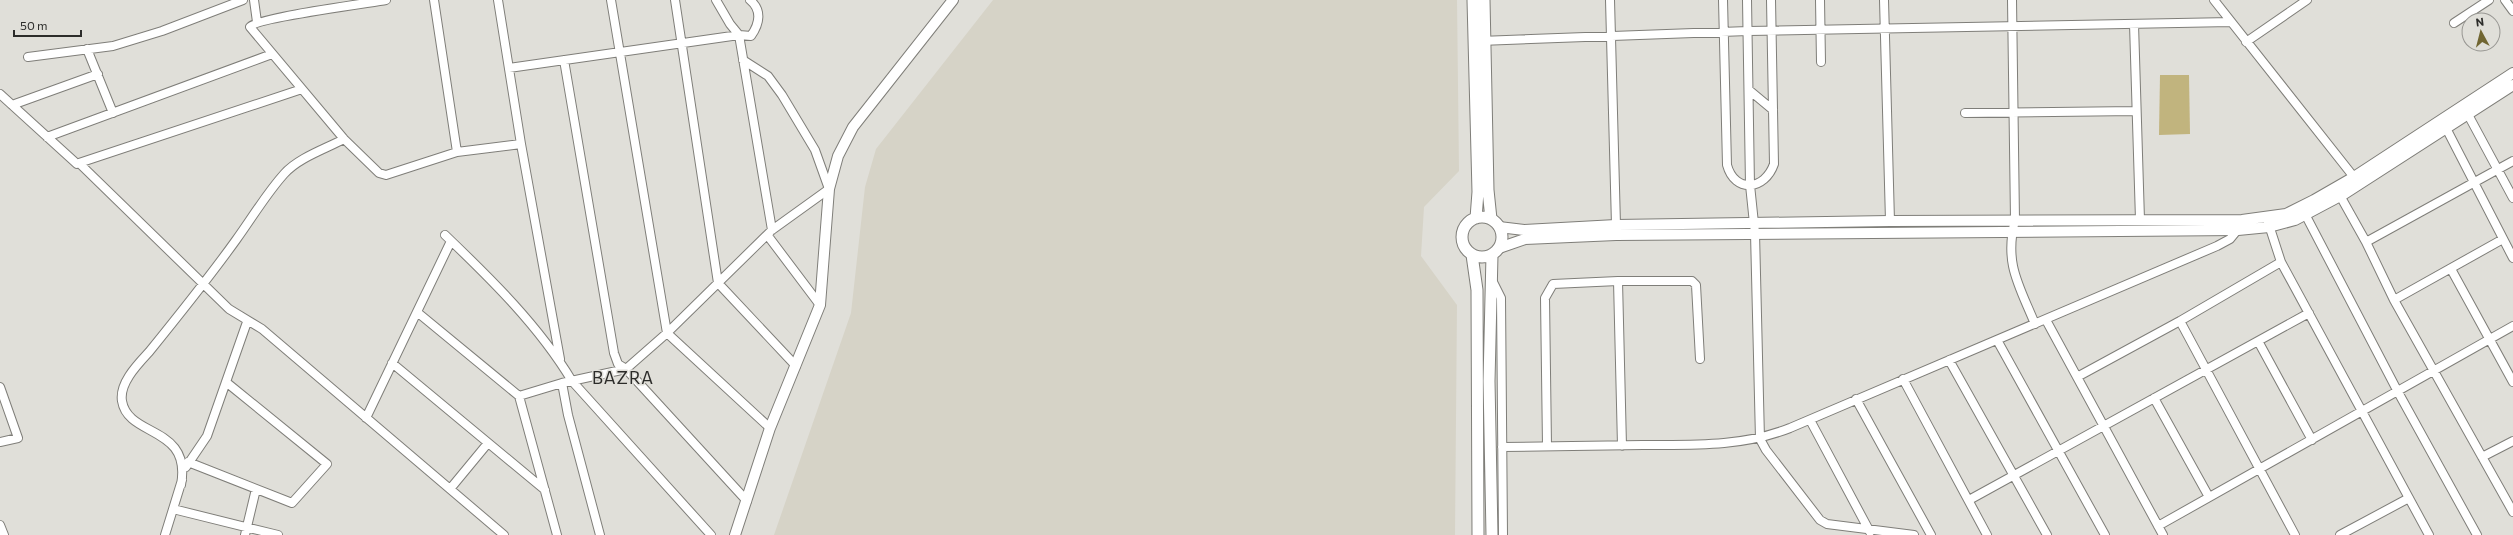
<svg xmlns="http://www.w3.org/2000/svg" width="2513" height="535" viewBox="0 0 2513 535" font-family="Commissioner,sans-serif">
  <rect width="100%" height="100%" fill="#e0dfd9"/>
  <path fill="#d6d3c7" d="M993 0H1457L1459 171 1424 207 1421 256 1457 305 1455 535H774L851 313 865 187 876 149Z"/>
  <path fill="#c1b47e" d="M2160 75H2189L2190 134 2159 135Z"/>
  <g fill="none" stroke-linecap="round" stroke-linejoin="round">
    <defs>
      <path id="minor" d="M254 0 257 22
        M386 0C369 3 255 18 250 27L344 139 379 173 386 175 457 152 521 144
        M434 0 457 152
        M498 0 521 144 560 359
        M611 0 667 333 770 428
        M675 0 718 283 796 366
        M716 0 730 24 739 35 751 36C760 23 762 10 750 0
        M1610 0 1616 225
        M1723 0 1727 165C1735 194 1765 190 1774 164L1771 0
        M1747 0 1750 185 1755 233 1760 439 1766 450 1820 520 1827 524 1914 535
        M1820 0 1821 62
        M1884 0 1890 221
        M2012 0 2015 220C2004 264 2019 285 2035 324
        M2214 0 2357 181
        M2505 0 2513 11
        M2454 23 2489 0
        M2134 24 2140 220
        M1480 41 1748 31 2231 22
        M2246 42 2307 0
        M87 49 113 113
        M28 57 113 46 162 31 243 0
        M564 60 614 353 618 364 626 369 747 501
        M509 68 739 35 772 230
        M1749 90 1773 110
        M0 94 77 164 79 163 229 309 262 329 504 535
        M12 105 98 74
        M2465 109 2513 198
        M1965 113 2136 111
        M2446 128 2513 258
        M47 137 272 54
        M79 163 302 89
        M2338 192 2366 242 2394 300 2513 512
        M2305 214 2398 392 2477 535
        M2268 222 2281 262 2429 535
        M445 235C491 279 539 326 572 381L711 535
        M768 236 820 305
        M2366 242 2513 161
        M2451 269 2513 382
        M1491 278 1501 298 1503 535
        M1618 281 1622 446
        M2394 300 2503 239
        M417 312 519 396 557 535
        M2046 320 2163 535
        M2180 321 2295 535
        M1997 340 2105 535
        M2258 341 2312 440
        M1949 360 2047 535
        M392 363 545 490
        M2077 377 2180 321 2281 262
        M1903 379 1987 535
        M562 383 568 415 600 535
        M0 387 18 438 0 442
        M519 396 562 383 626 369 667 333 772 230 829 189 815 150 782 95 768 76 743 60
        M2154 398 2209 497
        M1856 399 1931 535
        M366 418 451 241
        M1810 420 1870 532
        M1547 446 1545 298 1553 284 1618 281H1692L1696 285 1700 359
        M1502 447C1549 446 1596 446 1643 445 1694 445 1742 447 1790 428L2217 246 2230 239 2239 228
        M2482 457 2513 441
        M188 462 292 503 327 464 226 382
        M186 467 207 436 247 322
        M181 485C192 425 128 438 122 401 119 383 138 364 149 352 179 315 208 279 236 240 252 218 266 194 284 174 298 158 325 149 344 139
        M450 489 488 443
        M1969 500 2309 313
        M173 509 278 535
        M0 525 4 535
        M2158 526 2513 326
        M165 535 182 480
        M245 535 256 489
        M2340 535 2409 498"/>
      <path id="tertiary" d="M1499 227 1524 230 1616 225 1890 221 2242 220 2286 214 2314 200 2354 177 2513 73
        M1499 248 1525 239 1616 235 2238 230 2269 227 2295 220 2344 194 2513 85
        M735 535 770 428 820 305 829 189 838 156 853 127 953 0"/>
      <path id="secondary" d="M1473 0 1478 192 1476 218
        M1484 0 1488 190 1491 219
        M1462 237a20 20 0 1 1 40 0a20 20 0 1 1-40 0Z
        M1472 255 1477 290 1478 535
        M1492 535 1489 381 1492 255"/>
    </defs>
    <use href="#minor" stroke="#7f7e79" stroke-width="10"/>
    <use href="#tertiary" stroke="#7f7e79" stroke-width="12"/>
    <use href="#secondary" stroke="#7f7e79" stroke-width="13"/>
    <use href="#minor" stroke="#fff" stroke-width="8"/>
    <use href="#tertiary" stroke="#fff" stroke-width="10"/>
    <use href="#secondary" stroke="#fff" stroke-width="11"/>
  </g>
  <g text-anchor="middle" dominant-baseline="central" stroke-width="3" stroke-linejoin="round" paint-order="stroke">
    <g font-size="17" letter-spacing="1" fill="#2c2c2a" stroke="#e0dfd9">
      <text x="623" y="377">BAZRA</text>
    </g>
  </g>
  <g transform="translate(2481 32) rotate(353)"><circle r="19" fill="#e0dfd9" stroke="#989793"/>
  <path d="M0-3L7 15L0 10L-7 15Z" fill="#716632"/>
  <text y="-6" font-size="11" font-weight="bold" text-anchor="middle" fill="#2c2c2a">N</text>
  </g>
  <path d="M14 30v6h67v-6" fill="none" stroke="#2c2c2a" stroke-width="2"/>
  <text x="20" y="30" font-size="12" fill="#2c2c2a" stroke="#e0dfd9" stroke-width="3" paint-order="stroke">50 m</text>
</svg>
